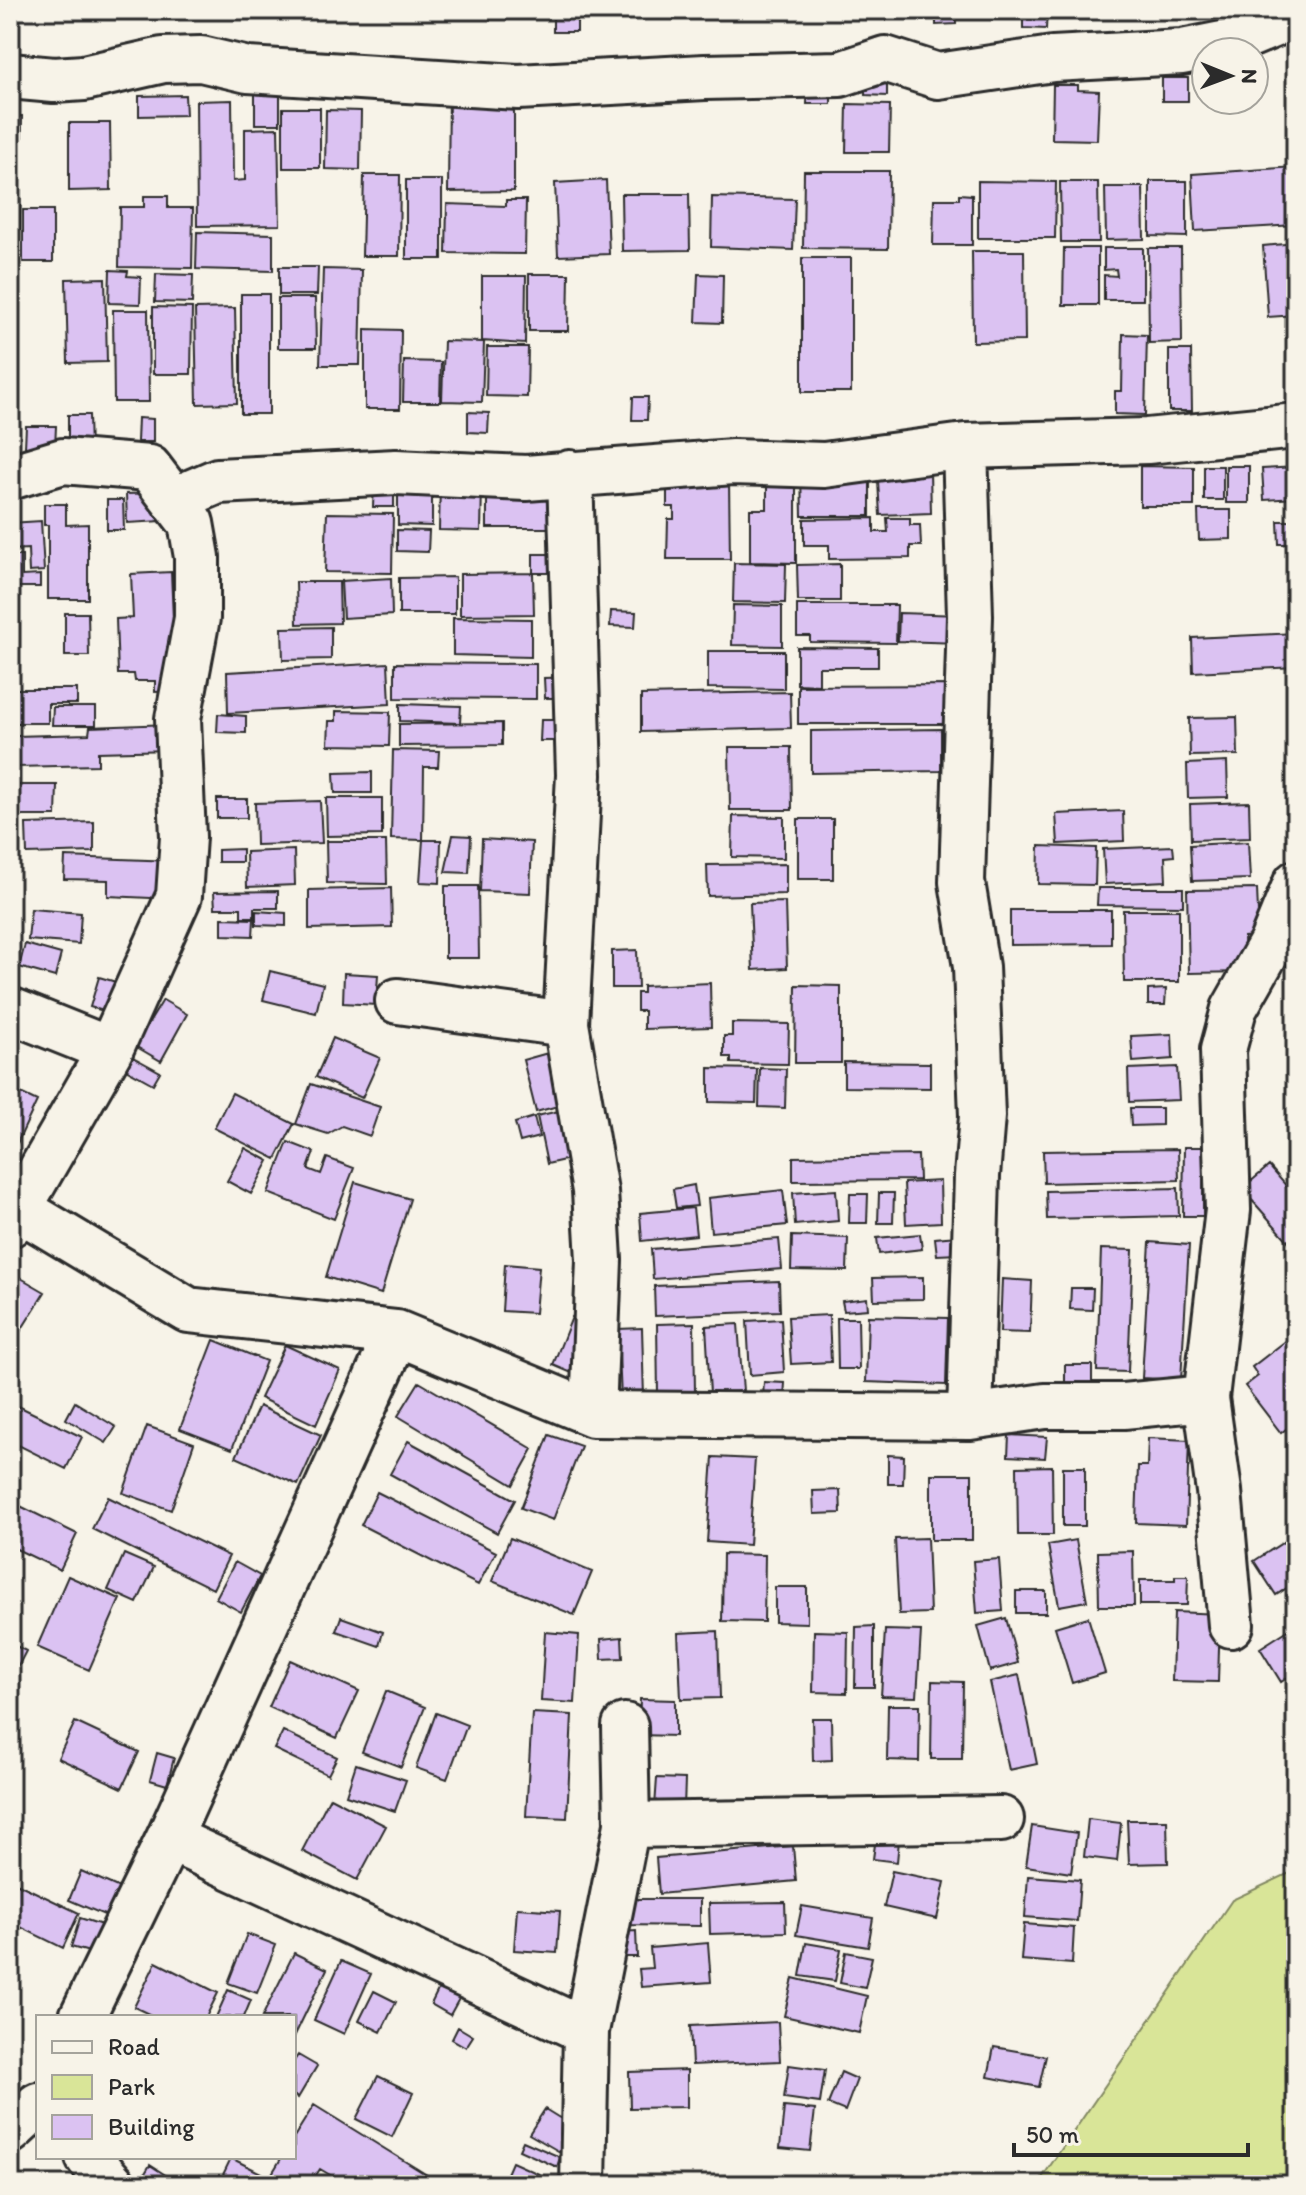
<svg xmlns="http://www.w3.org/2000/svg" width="1306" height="2195" viewBox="0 0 1306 2195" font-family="Itim,sans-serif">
  <rect width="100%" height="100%" fill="#f7f3e8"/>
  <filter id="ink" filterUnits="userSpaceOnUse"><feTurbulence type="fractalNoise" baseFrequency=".0125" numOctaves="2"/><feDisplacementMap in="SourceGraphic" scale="16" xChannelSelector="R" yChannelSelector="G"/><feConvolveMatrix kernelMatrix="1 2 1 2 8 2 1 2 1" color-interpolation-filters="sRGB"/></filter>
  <g filter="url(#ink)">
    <path fill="#d9e598" stroke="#828862" stroke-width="2" d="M1296 1870V2185H1037L1232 1900Z"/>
    <path fill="#dbc2f2" stroke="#2b2b2b" stroke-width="2" d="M553 10H577V32H553Z
      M936 10H956V24L936 25Z
      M1023 10H1047L1046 29 1023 28Z
      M866 72H887V96L865 95Z
      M808 78H831V104H807Z
      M1162 78H1188V101H1162Z
      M1053 85H1078V90L1099 91 1097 140 1052 139Z
      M280 90V124H255V91Z
      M449 92H514V191L448 192Z
      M185 95 186 115 139 116V96Z
      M232 100 233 181 245 180V129L278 128 280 225 197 226 196 101Z
      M847 104 890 105 889 152H846Z
      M283 108H320V168H283Z
      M326 110 361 111 360 170 325 169Z
      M10 116H22L19 268H10Z
      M69 123H110L111 190 69 191Z
      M1296 167V225L1195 231 1192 174Z
      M804 171H889L888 249 803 248Z
      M364 175H400L399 256H362Z
      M406 180H442V259H406Z
      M606 180 609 254 558 256 555 183Z
      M978 181 1056 182 1055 238H978Z
      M1150 181H1187V237L1150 236Z
      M1060 182H1098L1099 242H1061Z
      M1105 187H1143L1144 239 1106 240Z
      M621 194H689L690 250 622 251Z
      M959 194 972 195V245H933L934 199H959Z
      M144 196H168V208H193L192 268 119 267 120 207H144Z
      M712 197 795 199 793 250 711 247Z
      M506 200H526L525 254 446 253 447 204 506 206Z
      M23 210H53V262H23Z
      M197 232 273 234V271L196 269Z
      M1296 243V315L1268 317 1263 246Z
      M1064 248H1098V305H1063Z
      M1104 248H1143V300H1104V275L1117 276 1116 269 1104 270Z
      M1148 248H1181L1182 342 1149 343Z
      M972 251H1024L1025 341 973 342Z
      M802 258H851V392H802Z
      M279 267H318L317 295H279Z
      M323 269 362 270 360 365H320Z
      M110 270 128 271 127 276 141 277 140 304 109 303Z
      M156 274 193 275 192 303 155 302Z
      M529 274H569L568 331H529Z
      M698 274 723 275 722 323 696 322Z
      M482 276H526L525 344 482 341Z
      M10 277H19V366H10Z
      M105 278 107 362 68 363 66 279Z
      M241 294H269V414H241Z
      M278 298H315L316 348H278Z
      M153 307 192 308 191 374H153Z
      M235 308 237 403 197 404 195 309Z
      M113 310H148L149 402H114Z
      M365 329 401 330 400 409H365Z
      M1123 334 1147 335 1145 415 1115 414V391H1122Z
      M444 341 484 342 482 402 442 401Z
      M487 347H528L527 397 486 396Z
      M1169 350H1191L1192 411H1169Z
      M404 361 441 362 440 402H403Z
      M633 397H648L647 420H632Z
      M468 412 489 413 488 433 468 432Z
      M68 415H89L90 450 68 451Z
      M138 418 153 419V442H137Z
      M26 426H56L55 448 25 447Z
      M1140 466 1194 467V506H1140Z
      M1204 466H1223V500H1204Z
      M1226 466H1249V503H1226Z
      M1296 467V498L1264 500 1262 469Z
      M930 471 931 513 880 515 878 481 884 480V475L911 478V472Z
      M801 472H870V516H802Z
      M767 477H796V563L750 562V509H767Z
      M667 480H729L730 559H667L668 519H674V507H667Z
      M374 483H394V507H373Z
      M398 483H432V526L398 525Z
      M440 484 482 485 481 531 439 530Z
      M487 485H563V528H487Z
      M161 493 162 521 127 523 126 494Z
      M107 500H123L124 530H107Z
      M44 504H66V525L88 524V599H48V525H44Z
      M1198 510H1231V539L1199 540Z
      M327 513 393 514 392 573 325 572Z
      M874 518V532H888L887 518H910V525H920L921 546H910V558L829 559V545H804V519Z
      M41 521 44 571 29 572 28 549 10 550V523Z
      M1278 521H1296V544H1279Z
      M397 530 429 531 428 552 397 551Z
      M533 554H563V573H533Z
      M10 556H22V576L40 575V587H10Z
      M734 563 786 564 785 603 733 602Z
      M840 564V601H798L797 565Z
      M171 572 176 691 155 692V681H135L134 674H118L116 619 133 618 131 574Z
      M533 573 534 614 460 615V574Z
      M455 577V614H399V578Z
      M391 578 392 615 343 618 341 581Z
      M296 582H339L340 623 297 624Z
      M733 605 782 606V646L732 645Z
      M797 605H897L896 643 810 642V636H797Z
      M611 611 636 612 635 627 610 626Z
      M65 613H88L89 656H65Z
      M899 613 961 615 960 643 898 641Z
      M453 618 531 619V657L453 655Z
      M331 627V659L283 660 282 628Z
      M1296 633V667L1193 672 1192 638Z
      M797 647 878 648V667H819V685L797 684Z
      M708 651H784V689L708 688Z
      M388 663 390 704 228 713 227 672Z
      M395 663 536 664V699L395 698Z
      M573 677 574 698H545L544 678Z
      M957 685V724H798V686Z
      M10 689H77V704H48V723H10Z
      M790 692 791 728 641 732V695Z
      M400 704 461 706 460 723 400 721Z
      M53 707H96V725H52Z
      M336 711 390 712 389 746 328 745 329 721H336Z
      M218 714 246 716V733L217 732Z
      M1237 717 1238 755 1190 756 1189 718Z
      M541 720H561L560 741H540Z
      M502 723V745L399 746V724Z
      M170 724V750L98 752V765L16 767 15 736 89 734 90 727Z
      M941 729V771L811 773V731Z
      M729 747H791L792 810H730Z
      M393 750 439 751 438 767H424L423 840 391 839Z
      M1227 762 1228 797 1188 798 1187 764Z
      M372 772V793H335L334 773Z
      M17 785H57L56 816H17Z
      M326 798H382V835L327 836Z
      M217 799H247V818H217Z
      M320 801 322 843 256 845 255 803Z
      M1249 802 1250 838 1191 840 1190 804Z
      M1123 811 1124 841 1058 844 1056 814Z
      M733 816 784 817V858L732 857Z
      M798 819H833V879H798Z
      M94 822V852L27 854 26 824Z
      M453 835 471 836 469 873 445 872Z
      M482 839 532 842 530 893 480 891Z
      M423 840H441L440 883 420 882Z
      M326 841H386L387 884 327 883Z
      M1248 842 1250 879 1192 881 1190 845Z
      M1039 846 1096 848 1095 885 1038 884Z
      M1173 846 1174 856 1165 857 1166 881 1105 884 1103 849Z
      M242 849V862H218V850Z
      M294 850 295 885 247 887 246 852Z
      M65 857 174 861 172 899 108 896V880L64 879Z
      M786 864V894L708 896 707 865Z
      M445 886H478L479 958H445Z
      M391 888 392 927 309 929V890Z
      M1098 888H1183V906L1097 905Z
      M1257 889 1259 936 1244 937 1245 972 1189 973 1187 890Z
      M278 891V908H254V917H241V908H215L214 892Z
      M785 902 787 968 753 970 750 903Z
      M31 909 81 913 79 944 28 940Z
      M1010 910H1111V944L1010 945Z
      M1123 910H1179V982H1124Z
      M256 911 286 913V926L256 925Z
      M222 918 254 919 253 936 222 935Z
      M25 944 61 954 55 977 19 967Z
      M637 950 638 988H612V951Z
      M270 971 323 984 316 1013 263 1000Z
      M344 973 378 975 376 1005 343 1003Z
      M99 977 116 982 107 1012 90 1007Z
      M710 983 711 1027 644 1029V1011H637V993H643V986Z
      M796 985 841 986V1063H795Z
      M1166 989 1165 1005H1148V990Z
      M163 1000 187 1014 161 1061 135 1046Z
      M732 1023 789 1024 788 1064 731 1063V1057H724V1036H732Z
      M1172 1034 1173 1059 1133 1062 1131 1036Z
      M333 1038 380 1058 362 1098 316 1077Z
      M562 1049 576 1101 536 1112 523 1060Z
      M133 1057 160 1072 153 1084 126 1069Z
      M844 1062 930 1063V1088L844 1087Z
      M1177 1067 1179 1100 1129 1102 1128 1069Z
      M709 1068 757 1069 756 1103 709 1102Z
      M760 1068 786 1069 785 1108 759 1107Z
      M311 1084 380 1107 370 1136 342 1126 328 1134 296 1124Z
      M10 1088 37 1101 13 1152 10 1151Z
      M232 1093 294 1124 276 1159 214 1128Z
      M576 1107 586 1155 547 1164 537 1116Z
      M1130 1108H1162V1125L1131 1126Z
      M534 1117 539 1137 520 1142 515 1123Z
      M288 1142 314 1152 308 1169 321 1174 327 1158 354 1168 334 1219 268 1193Z
      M1184 1147H1203V1216H1183Z
      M245 1148 269 1161 251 1194 227 1181Z
      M1178 1149 1179 1180 1044 1183 1043 1151Z
      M918 1155 919 1180 793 1181V1157Z
      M1269 1166 1296 1197V1237L1290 1243 1242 1189Z
      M940 1181 941 1222 906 1224 904 1183Z
      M355 1182 410 1199 381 1294 326 1277Z
      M694 1185 697 1206 676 1208 673 1189Z
      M1178 1188 1179 1216 1047 1219 1046 1191Z
      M783 1190 787 1225 711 1232 708 1198Z
      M836 1190 838 1221 795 1225 793 1193Z
      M879 1193H894L893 1223H878Z
      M850 1194H868L867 1223H849Z
      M693 1208 696 1235 642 1241 640 1213Z
      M920 1234 922 1249 879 1254 877 1238Z
      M792 1236 848 1238 847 1271 791 1270Z
      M957 1236 958 1254 937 1255 935 1238Z
      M779 1239 782 1269 653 1279 651 1249Z
      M1150 1242 1189 1245 1181 1380 1142 1378Z
      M1101 1249 1133 1250 1128 1372 1097 1371Z
      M505 1264 539 1267 535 1313 502 1311Z
      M14 1274 45 1292 18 1335 10 1330V1281Z
      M923 1277V1299L874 1300 873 1278Z
      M1002 1279 1032 1281 1030 1333 1000 1332Z
      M779 1281 780 1311 655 1316 654 1286Z
      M1071 1288H1093L1092 1310 1070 1309Z
      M867 1298 868 1309 844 1311 842 1301Z
      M829 1315 831 1362 791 1364 788 1317Z
      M868 1316 948 1318 946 1385 866 1382Z
      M572 1317 594 1326 574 1374 553 1365Z
      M837 1318H858L859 1369H838Z
      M781 1319 784 1372 750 1375 747 1321Z
      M694 1323 695 1393 658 1394 657 1324Z
      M738 1324 743 1391 710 1393 706 1326Z
      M642 1328 644 1398 621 1399 618 1329Z
      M1296 1333V1421L1281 1433 1245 1386 1258 1376 1252 1367Z
      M214 1340 266 1361 232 1449 180 1429Z
      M285 1345 340 1370 316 1425 260 1398Z
      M1065 1365H1092V1389H1065Z
      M419 1382 533 1449 513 1485 398 1416Z
      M764 1382 785 1383 784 1397 763 1396Z
      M10 1402 82 1437 66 1469 10 1441Z
      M75 1402 116 1427 106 1443 66 1419Z
      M259 1406 321 1435 298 1485 236 1457Z
      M147 1426 194 1443 171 1510 123 1493Z
      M549 1435 581 1446 553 1520 521 1508Z
      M1009 1435 1047 1437 1045 1458 1008 1456Z
      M1148 1438 1189 1440 1186 1525 1136 1523 1138 1466H1147Z
      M408 1441 515 1500 497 1533 390 1474Z
      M888 1455 904 1456 903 1484H888Z
      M713 1457 755 1459 749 1545 707 1542Z
      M1052 1466 1053 1535H1018L1017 1467Z
      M1063 1467H1085V1526H1063Z
      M931 1474H972V1540H931Z
      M840 1490 841 1513 814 1514 813 1491Z
      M377 1492 496 1552 478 1585 361 1525Z
      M108 1497 229 1556 213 1589 92 1529Z
      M10 1501 77 1534 60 1570 10 1546Z
      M1296 1534V1582L1276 1595 1254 1561Z
      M510 1538 592 1572 574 1615 492 1581Z
      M927 1538 930 1613 899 1614 895 1539Z
      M1076 1540 1087 1601 1059 1606 1048 1545Z
      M1133 1551 1134 1606H1099L1098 1552Z
      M124 1554 154 1567 137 1603 108 1590Z
      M723 1554 765 1555 764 1622 722 1621Z
      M999 1559 1003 1611 977 1613 973 1561Z
      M235 1562 260 1576 241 1612 216 1598Z
      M68 1576 120 1599 89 1670 37 1647Z
      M1175 1576H1188L1187 1605H1140V1580H1175Z
      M775 1587H807V1623L775 1622Z
      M1016 1591H1046V1613H1016Z
      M1174 1612 1220 1614 1218 1682 1172 1681Z
      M341 1617 383 1632 379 1646 336 1631Z
      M1088 1617 1105 1673 1072 1683 1055 1627Z
      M1006 1618 1018 1663 990 1671 978 1626Z
      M1296 1625V1672L1281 1682 1260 1648Z
      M874 1626V1687H855L856 1627Z
      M885 1630 921 1631 917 1697 881 1696Z
      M718 1631 720 1698 681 1699 678 1633Z
      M814 1631 848 1632 847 1693 813 1692Z
      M545 1632 579 1635 575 1703 541 1701Z
      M622 1637 623 1658 602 1659 601 1639Z
      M10 1643 26 1651 10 1682Z
      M290 1660 359 1691 337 1738 269 1707Z
      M1019 1675 1037 1764 1009 1770 990 1682Z
      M932 1681 963 1682 962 1759H931Z
      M386 1691 425 1707 401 1767 362 1752Z
      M640 1699 675 1700V1736L639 1735Z
      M888 1705H920L919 1761 887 1760Z
      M436 1713 467 1725 447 1779 416 1768Z
      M532 1713 572 1715 567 1818 526 1816Z
      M812 1718H831L832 1760 813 1761Z
      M75 1722 139 1752 122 1788 58 1758Z
      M283 1731 337 1757 328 1775 274 1749Z
      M157 1753 174 1758 167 1785 150 1780Z
      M356 1764 406 1780 395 1811 346 1795Z
      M657 1778 685 1779 684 1808 655 1807Z
      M330 1797 386 1826 357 1880 302 1851Z
      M1088 1819 1121 1823 1117 1861 1084 1857Z
      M1127 1820H1167L1168 1863 1129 1864Z
      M1032 1826 1077 1833 1071 1873 1026 1866Z
      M876 1837 899 1840 897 1862 873 1859Z
      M793 1846 796 1881 659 1894 656 1858Z
      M81 1871 122 1889 109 1917 69 1900Z
      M892 1871 945 1882 937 1919 884 1907Z
      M1028 1876 1080 1880 1077 1921 1025 1917Z
      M16 1883 79 1913 63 1948 10 1922V1895Z
      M619 1899H700V1926L619 1925Z
      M785 1902 786 1932 710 1934 709 1903Z
      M802 1906 873 1918 868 1947 796 1935Z
      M517 1908 560 1911 557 1953 514 1950Z
      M80 1918 105 1926 97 1954 71 1947Z
      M1024 1924 1074 1928 1072 1964 1021 1960Z
      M636 1931 637 1957H622L621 1932Z
      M247 1934 276 1945 257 1993 228 1983Z
      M708 1943 711 1982 641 1987 639 1969 652 1968 650 1948Z
      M806 1943 841 1949 835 1981 800 1976Z
      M846 1952 872 1957 865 1988 840 1983Z
      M294 1953 327 1969 294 2037V2017H262Z
      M341 1961 371 1974 344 2034 314 2020Z
      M156 1962 218 1993 206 2017H155L134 2007Z
      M793 1978 867 1996 859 2033 784 2016Z
      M440 1986 460 1997 450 2015 431 2004Z
      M228 1990 251 2000 244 2017H216Z
      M374 1991 396 2002 381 2032 359 2021Z
      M778 2022 780 2061 692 2065 690 2026Z
      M458 2027 473 2036 466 2047 452 2039Z
      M994 2047 1046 2056 1039 2087 988 2077Z
      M298 2055 317 2066 298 2098 294 2095V2061Z
      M789 2065 825 2070 820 2103 784 2098Z
      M687 2070V2107L630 2108 629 2072Z
      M841 2072 857 2079 845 2111 828 2104Z
      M378 2076 413 2093 392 2137 356 2119Z
      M314 2105 443 2185H347L320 2169 310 2185H265L282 2157H294V2137Z
      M784 2107 815 2110 810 2151 780 2148Z
      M545 2109 574 2127 560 2152 529 2134Z
      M523 2141 560 2157 557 2167 519 2150Z
      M231 2158 261 2173 255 2185H218Z
      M512 2162 559 2183 558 2185H502Z
      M150 2165 181 2185H138Z"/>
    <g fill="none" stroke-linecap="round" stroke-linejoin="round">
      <defs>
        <path id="minor" d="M10 76 54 80 84 78 163 60 201 59 248 70 518 87 705 77 840 74 885 59 938 76 1053 59 1182 52 1232 42 1287 19
          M965 446 970 616 962 882 976 967 982 1116 977 1176 970 1417
          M570 473 579 775 566 1024 595 1191 599 1260 593 1414
          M10 477 63 461 149 468 191 523 197 557V618L178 719 183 837 179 896 110 1050 10 1224
          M176 499 218 481 396 472 526 478 733 462 824 465 965 446 1147 441 1296 426
          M398 1001 566 1024
          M10 1010 110 1050
          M18 1208 188 1310 397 1333 593 1414 970 1417 1045 1406H1123L1206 1398
          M1231 1625 1219 1491 1206 1398 1228 1210 1223 1050 1234 1009 1271 944 1296 883
          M627 1825 1001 1819
          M169 1838 586 2031
          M82 2017 169 1838 397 1333
          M10 2131 38 2105
          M88 2157 113 2185
          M583 2185 586 2031 627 1825 625 1726"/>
      </defs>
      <use href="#minor" stroke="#2b2b2b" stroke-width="50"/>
      <use href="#minor" stroke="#f7f3e8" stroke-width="44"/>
    </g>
  </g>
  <rect width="1306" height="2195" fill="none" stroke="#f7f3e8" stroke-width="40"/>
  <rect x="20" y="20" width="1266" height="2155" fill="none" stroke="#2b2b2b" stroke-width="3" filter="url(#ink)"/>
  <rect x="36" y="2015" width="260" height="144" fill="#f7f3e8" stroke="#a5a39c" stroke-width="2"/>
  <rect x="52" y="2041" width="40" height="12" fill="#f7f3e8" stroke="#a5a39c" stroke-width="2"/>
  <text x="108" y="2055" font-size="24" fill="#2b2b2b">Road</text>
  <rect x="52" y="2075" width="40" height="24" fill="#d9e598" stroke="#a5a39c" stroke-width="2"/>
  <text x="108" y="2095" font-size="24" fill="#2b2b2b">Park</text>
  <rect x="52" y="2115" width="40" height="24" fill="#dbc2f2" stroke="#a5a39c" stroke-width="2"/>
  <text x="108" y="2135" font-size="24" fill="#2b2b2b">Building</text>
  <g transform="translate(1230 76) rotate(91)"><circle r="38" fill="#f7f3e8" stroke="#a5a39c" stroke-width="2"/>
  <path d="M0-6L14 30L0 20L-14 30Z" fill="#2b2b2b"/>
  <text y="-12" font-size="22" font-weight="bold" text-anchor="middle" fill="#2b2b2b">N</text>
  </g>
  <path d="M1014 2143v12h234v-12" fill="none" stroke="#2b2b2b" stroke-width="4"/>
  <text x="1026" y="2143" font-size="24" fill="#2b2b2b" stroke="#f7f3e8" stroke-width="6" paint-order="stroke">50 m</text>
</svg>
